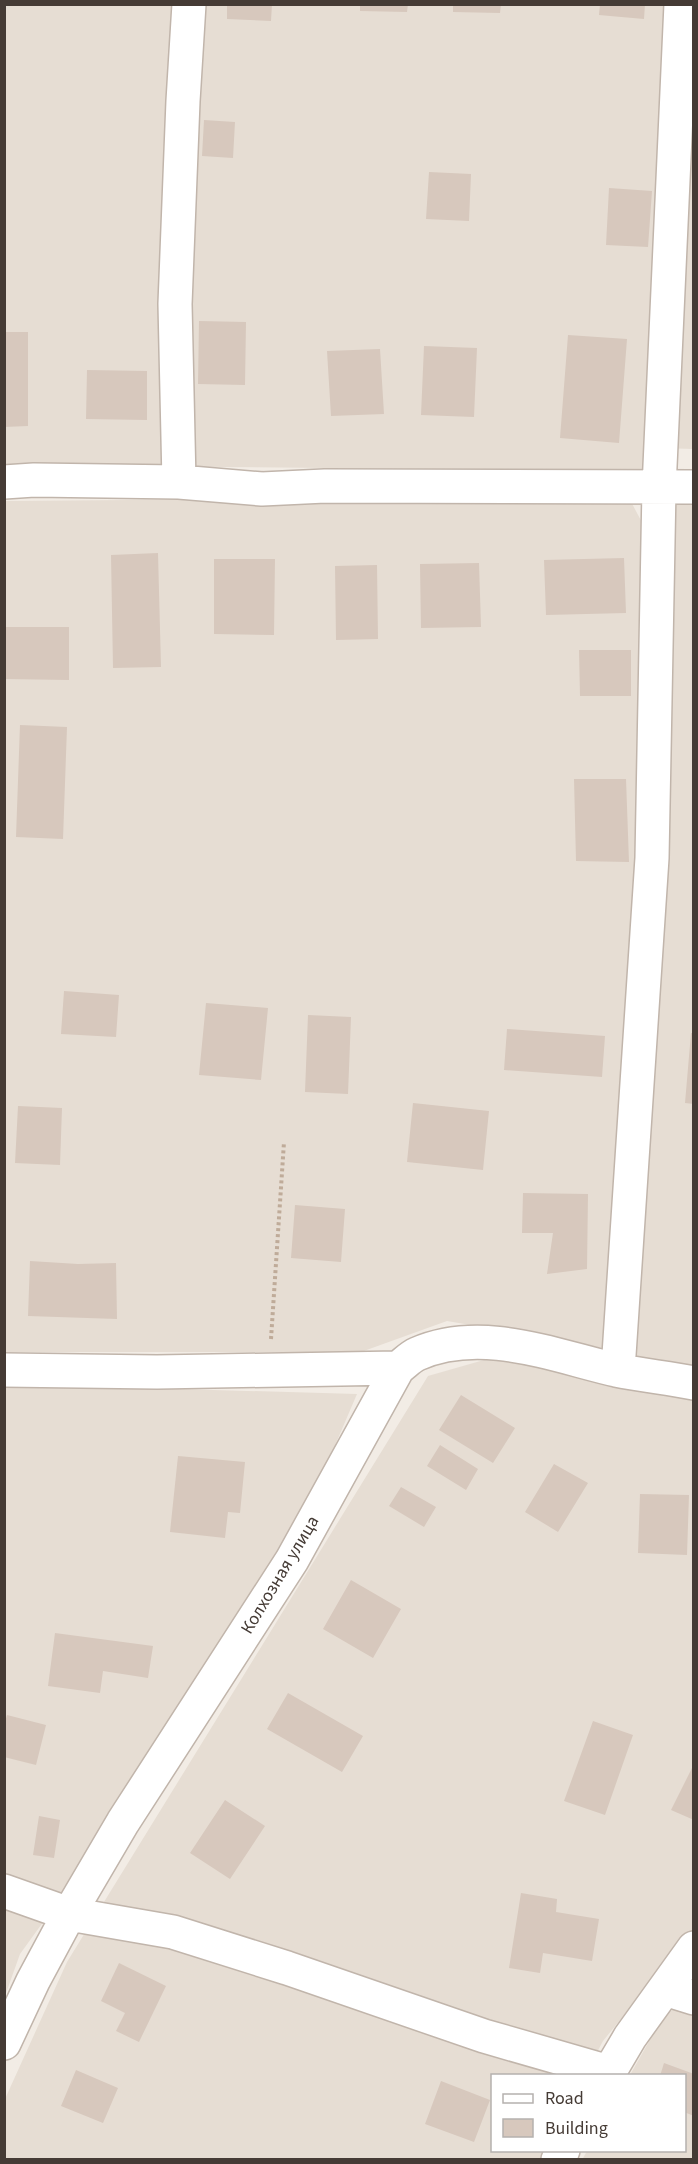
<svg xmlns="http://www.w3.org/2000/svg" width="698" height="2164" viewBox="0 0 698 2164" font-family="'Source Sans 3',sans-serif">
  <rect width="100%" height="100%" fill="#f2ece5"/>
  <path fill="#e6ddd3" d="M5 5H671L648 471 5 465Z
    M693 5V449L661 448Z
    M628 496 646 530 636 943 604 1348 447 1321 361 1352H5L4 501Z
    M674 504H693V1368L635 1357Z
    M498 1356 693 1393V1930L603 2041 585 2075 492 2076V2150L545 2151 540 2159 5 2160V2099L67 1962 428 1376Z
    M5 1384 357 1394 286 1560 75 1878 20 1954 5 1996Z
    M693 1994V2159L582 2160 587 2151 684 2150V2076L630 2075 663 2017Z"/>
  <path fill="#d7c8bd" d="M227 4H272L271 21 227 19Z
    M360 4H408L407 12 360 11Z
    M453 4H501L500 13 453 12Z
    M600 4H645L644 19 599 15Z
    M204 120 235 122 233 158 202 156Z
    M429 172 471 174 469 221 426 219Z
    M609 188 652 191 648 247 606 245Z
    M199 321 246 322 245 385 198 384Z
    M4 332H28V426L4 427Z
    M568 335 627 339 619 443 560 438Z
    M424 346 477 348 474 417 421 415Z
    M380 349 384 414 331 416 327 351Z
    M87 370 147 371V420L86 419Z
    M158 553 161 667 113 668 111 555Z
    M624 558 626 613 546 615 544 560Z
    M214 559H275L274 635 214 634Z
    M479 563 481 627 421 628 420 564Z
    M377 565 378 639 336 640 335 566Z
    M4 627H69V680L4 679Z
    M579 650H631V696H580Z
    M20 725 67 727 63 839 16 837Z
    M574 779H626L629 862 576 861Z
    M64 991 119 995 116 1037 61 1034Z
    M206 1003 268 1008 261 1080 199 1075Z
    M308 1015 351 1017 348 1094 305 1092Z
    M507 1029 605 1036 602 1077 504 1070Z
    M691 1033H694V1104L685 1103Z
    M413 1103 489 1111 483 1170 407 1162Z
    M18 1106 62 1108 60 1165 15 1163Z
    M523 1193 588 1194 587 1269 547 1274 553 1233H522Z
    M295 1205 345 1209 341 1262 291 1258Z
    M30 1261 78 1264 116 1263 117 1319 28 1316Z
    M461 1395 515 1428 493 1463 439 1430Z
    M440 1445 478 1469 466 1490 427 1466Z
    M178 1456 245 1462 240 1513 228 1512 225 1538 170 1532Z
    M554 1464 588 1483 558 1532 525 1512Z
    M401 1487 436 1507 424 1527 389 1506Z
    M640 1494 689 1495 687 1555 638 1553Z
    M351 1580 401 1609 373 1658 323 1629Z
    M55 1633 153 1646 148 1678 103 1671 100 1693 48 1686Z
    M288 1693 363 1736 342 1772 267 1729Z
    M7 1715 46 1725 36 1765 4 1757V1725Z
    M593 1721 633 1735 605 1815 564 1801Z
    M694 1764V1820L671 1810Z
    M225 1800 265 1826 230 1879 190 1853Z
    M39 1816 60 1820 54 1858 33 1855Z
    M521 1893 557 1899 556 1912 599 1919 592 1961 543 1953 540 1973 509 1968Z
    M119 1963 166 1986 139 2042 116 2031 125 2013 101 2001Z
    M664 2063 694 2074V2116L684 2112V2076H660Z
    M76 2070 118 2088 103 2123 61 2106Z
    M441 2081 490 2100 474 2142 425 2124Z"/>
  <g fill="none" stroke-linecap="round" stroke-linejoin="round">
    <defs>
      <path id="minor" d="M4 482 34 480 179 482 262 489 325 486 694 487
        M179 482 175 304 183 101 189 4
        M4 1370 157 1372 398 1368
        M618 1370 652 858 659 488 681 4
        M4 1891 69 1914 173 1932 287 1968 484 2036 609 2072
        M665 1989 694 1998
        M4 2043 33 1981 69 1914 123 1822 292 1560 398 1368C404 1364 410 1357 417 1354 481 1326 552 1355 616 1370 641 1375 668 1378 694 1383
        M607 2076 630 2037 694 1948
        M558 2160 563 2150"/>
    </defs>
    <use href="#minor" stroke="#c1b5ab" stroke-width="36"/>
    <path stroke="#bfab99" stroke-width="4" stroke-dasharray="3 3" stroke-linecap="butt" d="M271 1339 284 1142"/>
    <use href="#minor" stroke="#fff" stroke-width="33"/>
  </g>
  <g text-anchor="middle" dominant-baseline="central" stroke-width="6" stroke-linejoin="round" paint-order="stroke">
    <g font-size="18" fill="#453b35" stroke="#fff">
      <text transform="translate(280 1575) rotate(-59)">Колхозная улица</text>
    </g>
  </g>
  <rect width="698" height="2164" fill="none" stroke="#453b35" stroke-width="12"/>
  <rect x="491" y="2074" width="195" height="78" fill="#ffffff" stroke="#b5b1ae" stroke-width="1.5"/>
  <rect x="503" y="2094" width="30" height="9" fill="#ffffff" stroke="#b5b1ae" stroke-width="1.5"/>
  <text x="545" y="2104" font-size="18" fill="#453b35">Road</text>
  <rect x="503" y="2119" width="30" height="18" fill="#d7c8bd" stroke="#b5b1ae" stroke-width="1.5"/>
  <text x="545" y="2134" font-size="18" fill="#453b35">Building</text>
</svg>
